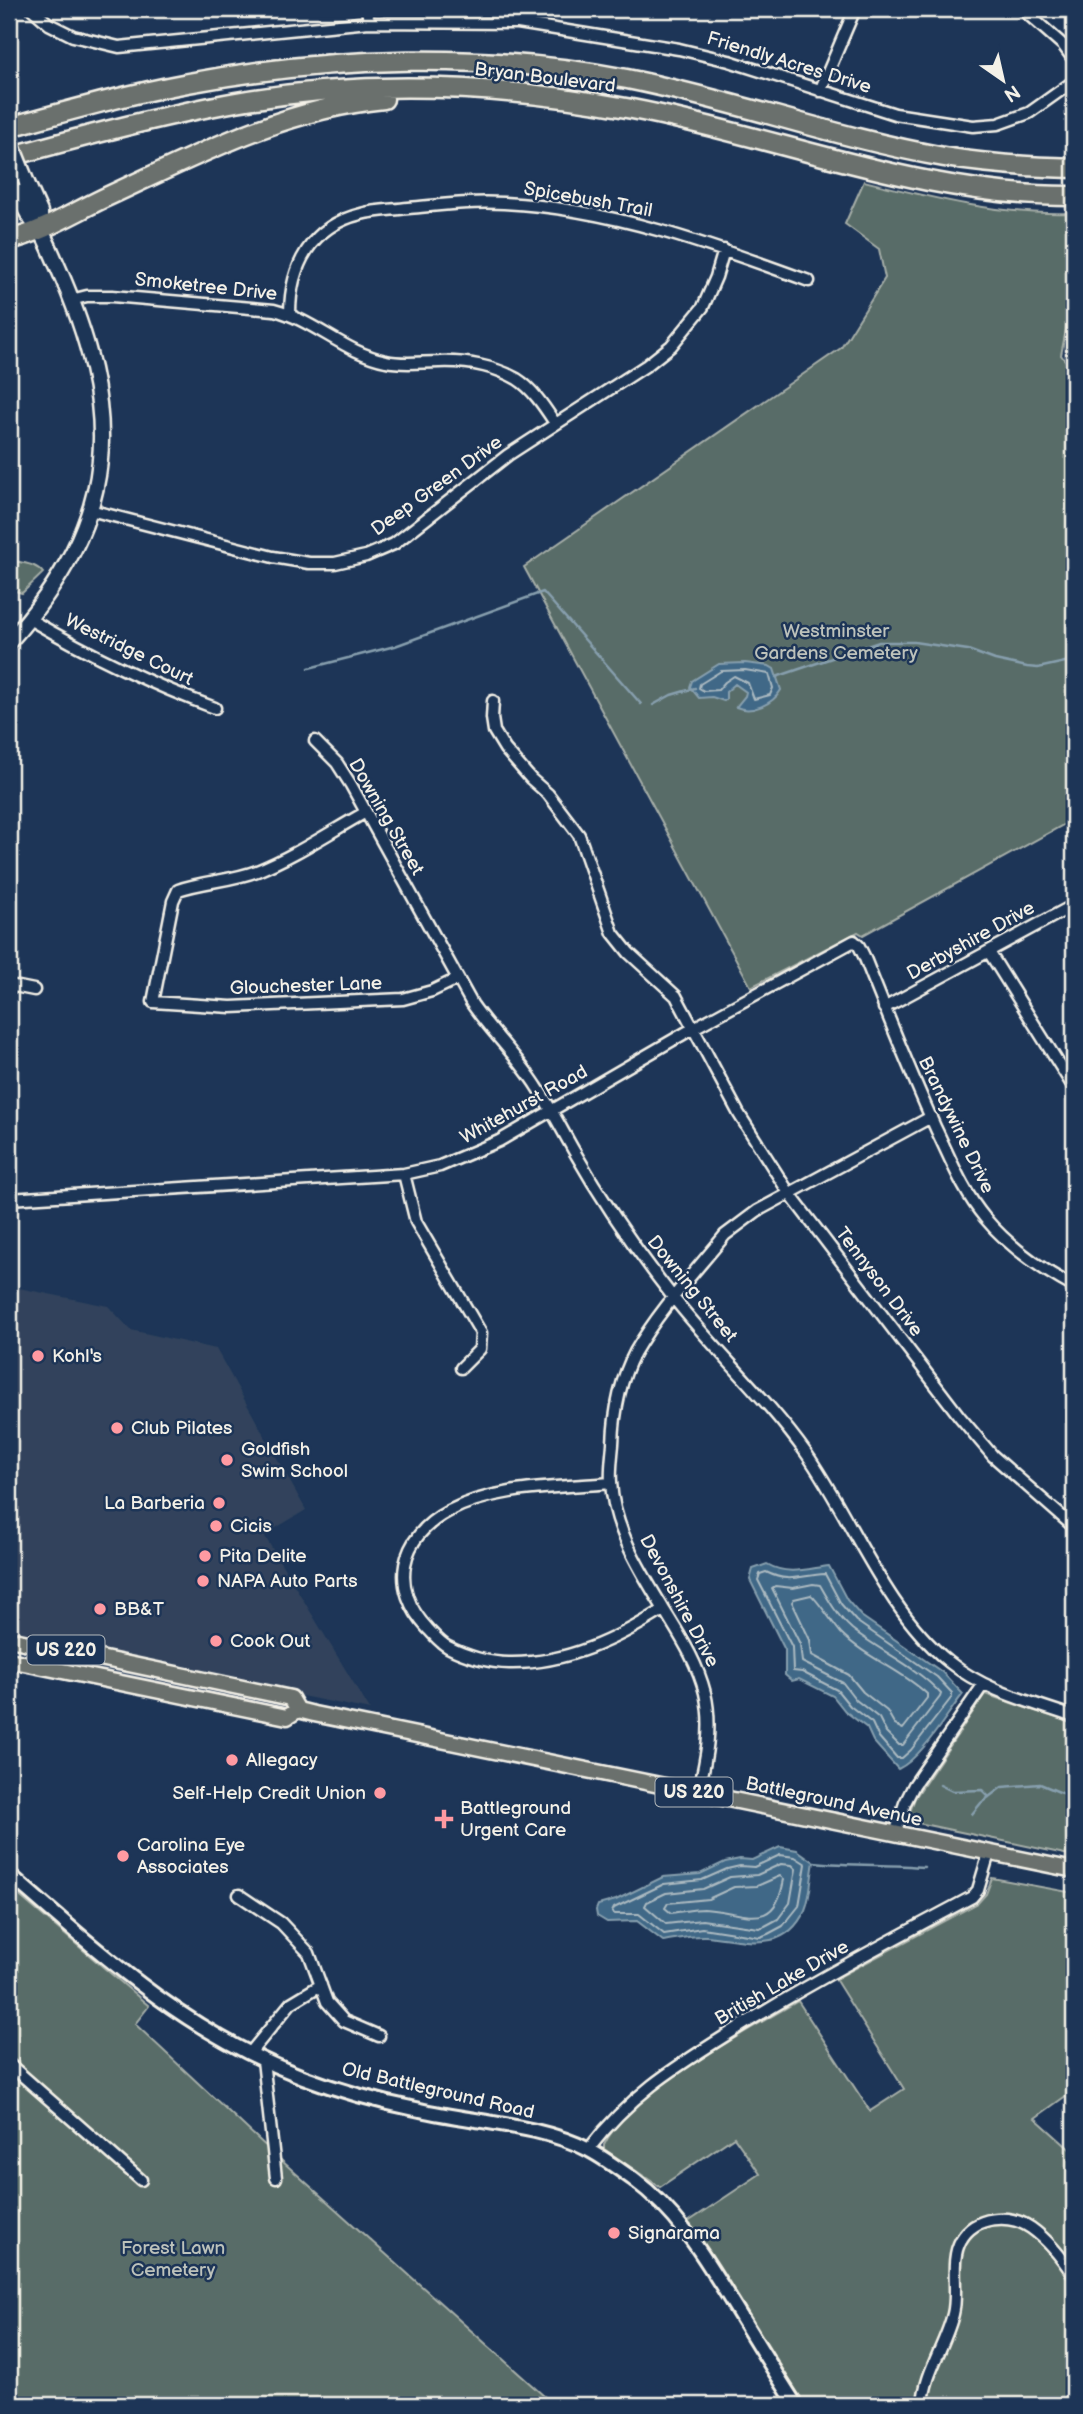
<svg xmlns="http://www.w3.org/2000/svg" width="1083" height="2414" viewBox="0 0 1083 2414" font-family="'Balsamiq Sans',sans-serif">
  <rect width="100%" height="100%" fill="#1d3557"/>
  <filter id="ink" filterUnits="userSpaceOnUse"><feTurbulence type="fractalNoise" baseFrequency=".0143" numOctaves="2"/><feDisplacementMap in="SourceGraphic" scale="14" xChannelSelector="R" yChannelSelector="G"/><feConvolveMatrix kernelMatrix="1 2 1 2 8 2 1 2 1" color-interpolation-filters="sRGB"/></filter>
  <g filter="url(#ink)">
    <path fill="#30435c" d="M9 1286 108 1306 131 1330 216 1349 306 1510 264 1535 370 1710 9 1636Z"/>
    <path fill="#586c67" stroke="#a6aea8" stroke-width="2" d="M864 181C932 198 1003 216 1074 213V289L1061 355 1074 372V819L863 935 858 932 751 987 524 567 841 348 885 278 879 249 845 224Z
      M9 559C20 564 35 562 43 573L22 593 9 589Z
      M985 1694 1074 1724V1856L918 1823 910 1812 915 1798Z
      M992 1878 1074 1893V2090L1035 2118 1074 2153V2405H805L688 2222 760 2174 734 2137 660 2187 604 2149V2145C628 2093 748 2031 798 2001L870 2111 904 2089 835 1979 978 1903 986 1894Z
      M9 1887 149 2006 135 2024 272 2152 554 2405H9Z"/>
    <path fill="#3f6887" stroke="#879fae" stroke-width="2" d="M745 663 769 666 774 669 781 690C773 704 752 714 736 707L745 696 746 692 735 684 726 692V699L724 701 712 697 699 698 690 687 692 681 719 664Z
      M767 1564C788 1576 806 1569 829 1566L847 1600 861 1616 942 1672 963 1694C946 1715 922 1758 898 1769L873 1741 867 1728 845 1711 833 1696 799 1679 792 1681 785 1675V1650L750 1580 753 1569Z
      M780 1847 797 1850 814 1862C811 1876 811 1896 805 1910 784 1956 743 1939 706 1936 692 1935 676 1939 663 1941L637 1921 607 1922 597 1916 596 1910 598 1905 616 1900 663 1877 700 1874 725 1862 740 1859 752 1860Z"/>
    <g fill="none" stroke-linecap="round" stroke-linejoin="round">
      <path stroke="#acbac1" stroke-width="2" d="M745 670 769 674 773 688 770 695 754 699 748 683 734 676 725 682 718 690 704 691 699 688 700 684 721 671Z
        M766 1572C790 1584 801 1575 825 1574L841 1604 856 1621 937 1677 952 1693V1697L911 1750 902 1758H897L878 1736 872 1723 850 1706 837 1690 802 1672 793 1671 792 1647 758 1580 760 1574Z
        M813 1584 820 1585C829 1601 838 1617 852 1629 881 1652 916 1666 941 1694L940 1697 903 1745H899L886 1732 879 1718 856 1700 843 1683 802 1662 800 1644 772 1588 775 1586 793 1588Z
        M811 1595C817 1599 833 1624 841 1633 866 1658 902 1670 927 1694V1698L903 1729 895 1725 887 1711 863 1692 849 1675 812 1655 810 1640 792 1602 794 1599Z
        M780 1855 795 1857 806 1864 799 1906 783 1926 768 1934 760 1937 702 1928 664 1934 639 1914H615L612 1912 614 1908 664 1884 702 1880 727 1869 740 1866 754 1867Z
        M781 1864 792 1865 796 1869 790 1903 778 1919 765 1926 759 1928 702 1920 666 1924 645 1906 647 1902 666 1893 703 1889 730 1877 757 1875Z
        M780 1876 784 1879C775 1935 743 1911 704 1909 693 1909 681 1912 671 1913L665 1908 668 1903 708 1899 734 1887 757 1886Z"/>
      <path stroke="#879fae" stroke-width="2.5" d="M309 668 395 646 543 592 641 704
        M776 677 879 642H914L968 650 995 660 1027 667 1038 668 1074 660
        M653 705 671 695 695 688
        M940 1785 952 1791 982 1790 989 1797
        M972 1814 981 1803 1002 1787 1040 1784 1074 1798
        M814 1862C851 1866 887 1864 924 1867"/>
      <defs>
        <path id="minor" d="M32 9 49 24 73 36 119 47 369 22 518 23 679 49 729 61 895 114 973 126 998 124 1029 113 1074 81
          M367 9 369 22
          M1022 9 1063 45 1074 60
          M820 91 855 9
          M71 300 87 296H112L274 310C314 320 345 353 386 361 402 365 422 362 439 362 465 361 494 366 517 379 533 389 545 408 555 423
          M290 314C290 266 311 226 361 214 376 210 393 210 408 208 440 205 472 201 504 203 609 208 711 245 809 281
          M90 510 273 557 309 563H335L366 556 394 544 508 455 647 365 671 346 703 307 716 277 724 250
          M29 619C89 654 150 684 215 708
          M493 701 492 718 494 731 505 749 531 779 548 794 579 835 613 933 629 953 676 996 739 1114 789 1193 960 1417 993 1456 1074 1527
          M315 741 337 763 351 785 472 1004C492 1033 518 1057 537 1087 551 1108 562 1130 574 1151 603 1202 636 1250 672 1296 714 1350 766 1397 806 1453 853 1520 884 1609 949 1662 985 1691 1031 1702 1074 1717
          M366 812C330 832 295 856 257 871 231 881 204 881 178 890L173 901 153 1002 231 1007 403 999 432 991 457 979
          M989 952 1074 1088
          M9 985 34 990
          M884 1008 1074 905
          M404 1174 416 1222 481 1333 480 1349 461 1368
          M9 1199 404 1174 440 1166 499 1141 692 1029 854 941 859 946 864 956C887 1014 910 1072 936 1129 951 1160 963 1192 985 1218 1010 1248 1041 1269 1074 1287
          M611 1483C558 1488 497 1486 449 1511 399 1537 389 1588 428 1629 434 1635 440 1643 448 1647 465 1656 490 1663 509 1663 566 1664 617 1639 663 1610
          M698 1793C706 1760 713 1727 705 1693 697 1661 680 1636 663 1608 640 1570 613 1527 611 1482 610 1469 612 1457 613 1444 614 1413 620 1380 635 1352 659 1310 695 1272 725 1235L757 1211 931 1117
          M895 1834 905 1803 914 1785 983 1685
          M239 1895 281 1923 309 1953 327 2002 344 2021 379 2036
          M250 2053 291 2003 321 1985
          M263 2060 276 2178
          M9 2064 141 2180
          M588 2150C635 2089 681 2064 744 2024 818 1979 895 1938 972 1897L978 1890 989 1853
          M923 2405C924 2374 946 2344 953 2314 959 2291 949 2261 961 2240 975 2216 1009 2213 1031 2228 1048 2240 1063 2259 1074 2276"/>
        <path id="tertiary" d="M9 1874C102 1955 185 2032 303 2077 340 2091 380 2102 420 2110 472 2122 542 2125 589 2150 604 2158 619 2169 633 2179 677 2211 704 2256 732 2302 753 2336 774 2371 796 2405"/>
        <path id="secondary" d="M9 171C15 185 20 201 28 214 31 221 37 225 41 231 47 241 52 254 57 265 123 414 121 517 9 642
          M27 183 40 212V230"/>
        <path id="primary" d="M9 1639 291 1698 298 1710 314 1714 1074 1870
          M9 1660 287 1717 298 1710"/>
        <path id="motorway" d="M9 127C68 111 128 94 188 83 332 56 483 52 627 79 734 100 837 138 944 157 987 164 1031 167 1074 168
          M9 157C84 136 159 116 236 102 367 79 502 85 632 109 780 137 921 197 1074 196
          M9 240C42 232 71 214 102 199 193 157 282 109 384 99"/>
      </defs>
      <use href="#minor" stroke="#f4f1e8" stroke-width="15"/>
      <use href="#tertiary" stroke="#f4f1e8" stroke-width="18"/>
      <use href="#secondary" stroke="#f4f1e8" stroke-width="19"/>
      <use href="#primary" stroke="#f4f1e8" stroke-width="19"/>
      <use href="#motorway" stroke="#f4f1e8" stroke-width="23"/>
      <use href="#minor" stroke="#1d3557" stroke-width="10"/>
      <use href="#tertiary" stroke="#1d3557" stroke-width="12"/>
      <use href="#secondary" stroke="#1d3557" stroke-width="14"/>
      <use href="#primary" stroke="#6a706d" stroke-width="14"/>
      <use href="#motorway" stroke="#6a706d" stroke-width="18"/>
      <defs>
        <path id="secondary-bridge" d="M9 138 27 183"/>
      </defs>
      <use href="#secondary-bridge" stroke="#f4f1e8" stroke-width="19" stroke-linecap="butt"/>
      <use href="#secondary-bridge" stroke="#1d3557" stroke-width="14"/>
    </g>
  </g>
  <g fill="#ff9aa2" stroke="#1d3557" stroke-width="2.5">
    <circle cx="38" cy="1356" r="7"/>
    <circle cx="117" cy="1428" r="7"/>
    <circle cx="227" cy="1460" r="7"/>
    <circle cx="219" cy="1503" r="7"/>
    <circle cx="216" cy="1526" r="7"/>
    <circle cx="205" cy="1556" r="7"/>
    <circle cx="203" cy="1581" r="7"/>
    <circle cx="100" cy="1609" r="7"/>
    <circle cx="216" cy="1641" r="7"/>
    <circle cx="232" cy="1760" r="7"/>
    <circle cx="380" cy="1793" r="7"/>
    <path d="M440.5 1808.5h7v7h7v7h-7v7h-7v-7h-7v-7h7z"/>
    <circle cx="123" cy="1856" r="7"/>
    <circle cx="614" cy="2233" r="7"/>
  </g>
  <g text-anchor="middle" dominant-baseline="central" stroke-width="5" stroke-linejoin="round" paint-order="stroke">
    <g fill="#1d3557" stroke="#b4b9bc" stroke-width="2">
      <rect x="27.5" y="1635.5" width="77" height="29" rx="5"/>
      <rect x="655.5" y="1777.5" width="77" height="29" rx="5"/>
    </g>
    <g font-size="18" font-weight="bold" fill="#f4f1e8">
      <text x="66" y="1650">US 220</text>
      <text x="694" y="1792">US 220</text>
    </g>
    <g font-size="19" fill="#f4f1e8" stroke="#1d3557">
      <text transform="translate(789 63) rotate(17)">Friendly Acres Drive</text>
      <text transform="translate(545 78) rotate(7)">Bryan Boulevard</text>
      <text transform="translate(588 200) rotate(10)">Spicebush Trail</text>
      <text transform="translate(206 287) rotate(6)">Smoketree Drive</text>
      <text transform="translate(437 486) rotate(-36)">Deep Green Drive</text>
      <text transform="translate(129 650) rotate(26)">Westridge Court</text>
      <text transform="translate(386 817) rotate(60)">Downing Street</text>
      <text transform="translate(971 941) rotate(-29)">Derbyshire Drive</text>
      <text transform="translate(306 986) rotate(-2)">Glouchester Lane</text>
      <text transform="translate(524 1105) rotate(-29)">Whitehurst Road</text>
      <text transform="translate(956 1125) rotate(64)">Brandywine Drive</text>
      <text transform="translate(879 1282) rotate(53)">Tennyson Drive</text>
      <text transform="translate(692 1289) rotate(51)">Downing Street</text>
      <text transform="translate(679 1601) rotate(62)">Devonshire Drive</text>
      <text transform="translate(834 1802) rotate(12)">Battleground Avenue</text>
      <text transform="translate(782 1983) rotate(-30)">British Lake Drive</text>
      <text transform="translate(438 2091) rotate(13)">Old Battleground Road</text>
    </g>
    <g font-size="19" fill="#bdc2bb" stroke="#1d3557">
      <text x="836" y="631">Westminster<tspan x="836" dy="22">Gardens Cemetery</tspan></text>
      <text x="173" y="2248">Forest Lawn<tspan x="173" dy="22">Cemetery</tspan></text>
    </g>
    <g font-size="19" fill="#f4f1e8" stroke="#1d3557" text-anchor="start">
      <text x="52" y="1356">Kohl's</text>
      <text x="131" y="1428">Club Pilates</text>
      <text x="241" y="1449">Goldfish<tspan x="241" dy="22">Swim School</tspan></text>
      <text x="205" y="1503" text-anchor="end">La Barberia</text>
      <text x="230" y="1526">Cicis</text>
      <text x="219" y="1556">Pita Delite</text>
      <text x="217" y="1581">NAPA Auto Parts</text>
      <text x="114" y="1609">BB&amp;T</text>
      <text x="230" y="1641">Cook Out</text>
      <text x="246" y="1760">Allegacy</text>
      <text x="366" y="1793" text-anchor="end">Self-Help Credit Union</text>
      <text x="460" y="1808">Battleground<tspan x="460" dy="22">Urgent Care</tspan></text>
      <text x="137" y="1845">Carolina Eye<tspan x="137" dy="22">Associates</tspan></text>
      <text x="628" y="2233">Signarama</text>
    </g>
  </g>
  <rect width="1083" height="2414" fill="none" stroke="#1d3557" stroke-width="35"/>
  <rect x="18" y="18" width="1048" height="2379" fill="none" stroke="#f4f1e8" stroke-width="2.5" filter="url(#ink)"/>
  <g transform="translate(1003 80) rotate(146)" stroke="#1d3557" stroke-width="5" paint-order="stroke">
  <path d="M0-5L12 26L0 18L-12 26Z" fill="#f4f1e8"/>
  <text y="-10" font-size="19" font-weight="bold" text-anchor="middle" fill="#f4f1e8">N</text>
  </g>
</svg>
